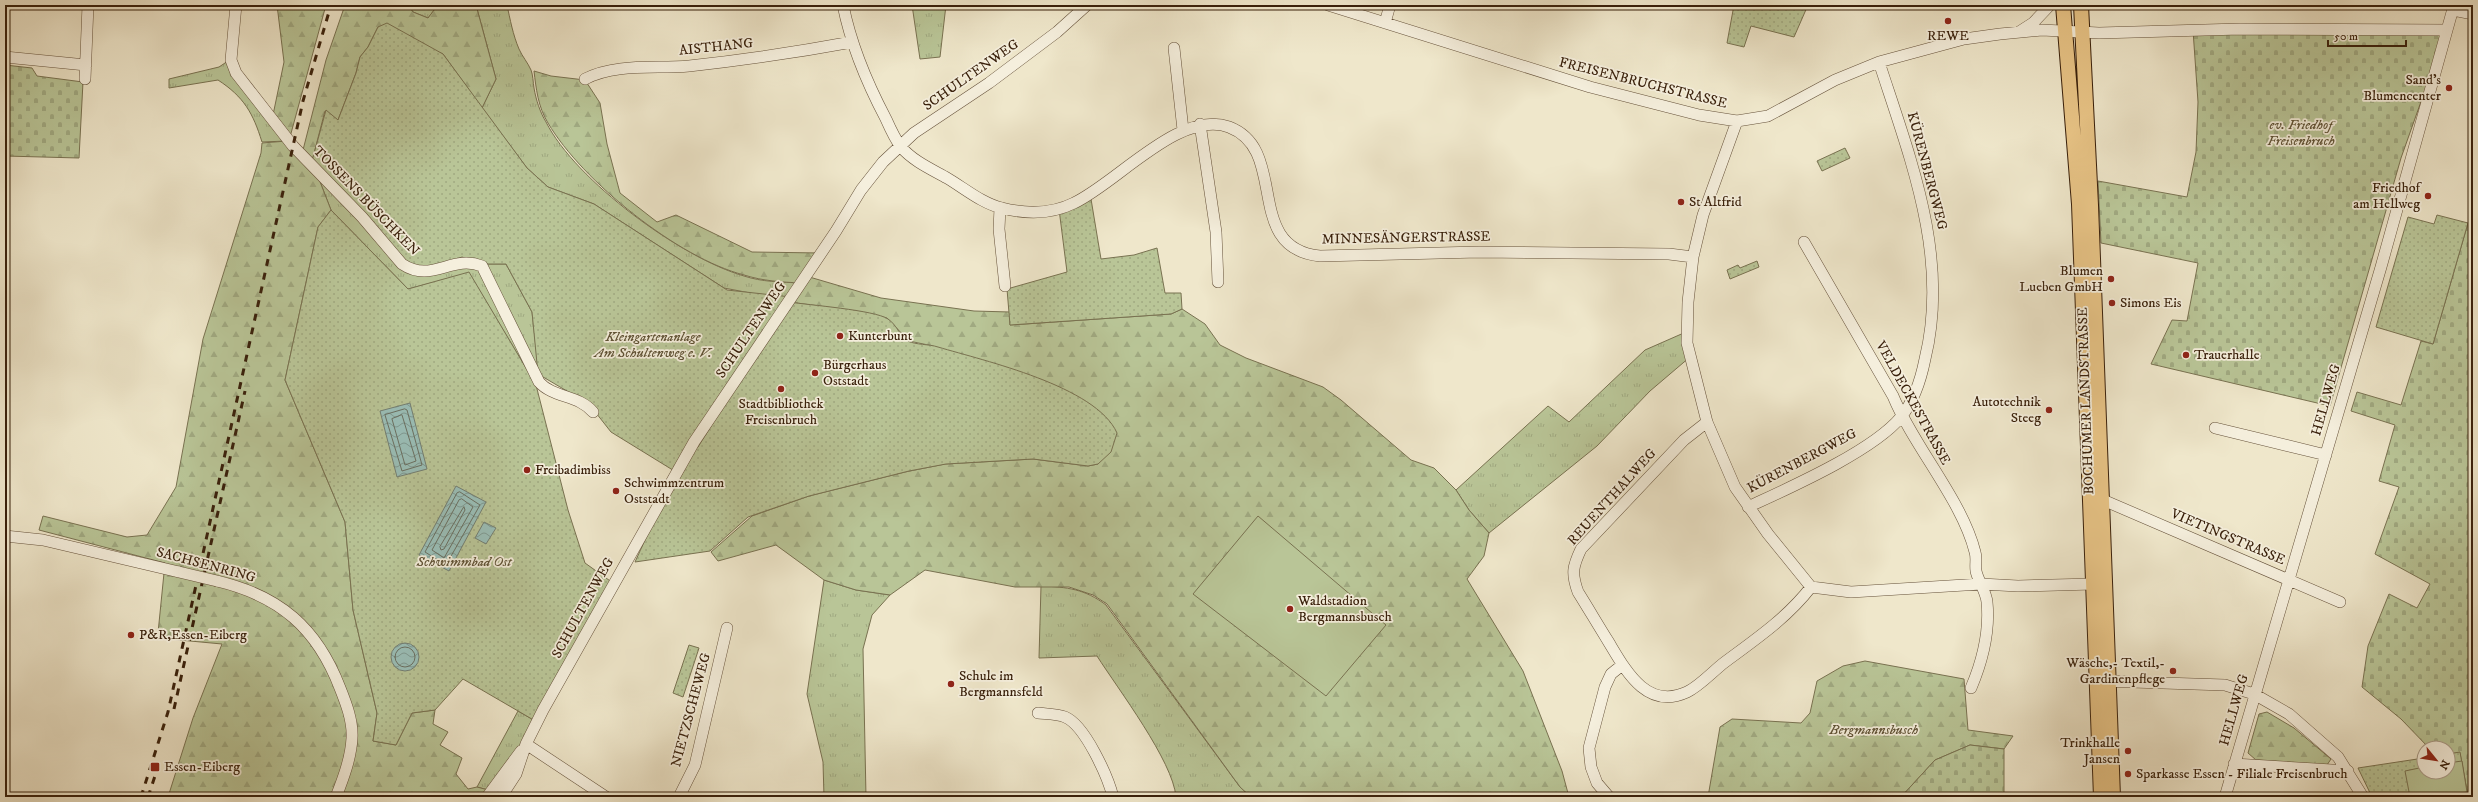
<svg xmlns="http://www.w3.org/2000/svg" width="2478" height="802" viewBox="0 0 2478 802" font-family="'IM FELL DW Pica',serif">
  <defs>
    <pattern id="grass-tufts" width="24" height="20" patternUnits="userSpaceOnUse"><rect width="24" height="20" fill="#b9c597"/><path d="M3 7l-1-3M5 7V3M7 7l1-3M15 17l-1-3M17 17v-4M19 17l1-3" fill="none" stroke="#a0a981"/></pattern>
    <pattern id="forest-firs" width="22" height="20" patternUnits="userSpaceOnUse"><rect width="22" height="20" fill="#b9c597"/><path d="M5 1l3.5 6h-7zM16 11l3.5 6h-7z" fill="#a0a981"/></pattern>
    <pattern id="cemetery-stones" width="16" height="16" patternUnits="userSpaceOnUse"><rect width="16" height="16" fill="#b9c597"/><path d="M2 7V4a2 2 0 0 1 4 0v3zM10 15v-3a2 2 0 0 1 4 0v3z" fill="#a0a981"/></pattern>
    <pattern id="park-dots" width="8" height="8" patternUnits="userSpaceOnUse"><rect width="8" height="8" fill="#b9c597"/><path d="M2 2h.1M6 6h.1" fill="none" stroke="#a0a981" stroke-width="1.8" stroke-linecap="round"/></pattern>
    <pattern id="water-waves" width="16" height="10" patternUnits="userSpaceOnUse"><rect width="16" height="10" fill="#9abfb8"/><path d="M0 5q4-4 8 0t8 0" fill="none" stroke="#7f9b94"/></pattern>
  </defs>
  <rect width="100%" height="100%" fill="#efe7cb"/>
  <filter id="stains"><feTurbulence type="fractalNoise" baseFrequency=".005" numOctaves="4"/><feColorMatrix values="0 0 0 0 .2 0 0 0 0 .09 0 0 0 0 .02 0 0 0 .5 -.17"/></filter>
  <radialGradient id="worn" r=".72"><stop offset=".6" stop-color="#630" stop-opacity="0"/><stop offset="1" stop-color="#630" stop-opacity=".3"/></radialGradient>
  <path fill="url(#grass-tufts)" stroke="#797251" d="M408 5H438L428 18 413 12Z
    M476 5H507C510 19 513 35 519 49 522 56 528 63 531 70 533 75 533 82 534 88 536 100 540 112 546 122 575 180 681 258 744 276 762 282 781 282 801 283L791 297 766 296 724 288 594 204 548 187 527 168 482 108 496 79Z
    M912 5H946L940 57 920 59Z
    M231 59 287 141 262 142C253 113 244 97 218 80L169 88V79L219 67Z
    M317 174 439 266 462 257 484 264H506L532 312 539 374 535 388 536 385 469 273 408 289 331 210Z
    M1686 332 1690 357 1650 391 1597 446 1489 533 1469 510 1456 490 1548 406 1569 422 1645 350Z
    M824 580 856 590 890 595 872 615 863 649 866 797H824L823 762 807 694Z
    M1041 586C1067 587 1085 589 1106 605L1240 787 1251 797H1176C1173 761 1118 689 1097 656L1039 658Z
    M518 711 537 722 492 791 477 787Z"/>
  <path fill="url(#forest-firs)" stroke="#797251" d="M277 5H326L290 137 273 115 284 62Z
    M345 5H408L413 12 428 18 438 5H476L496 79 482 108 443 54 378 27 368 47 360 57 356 73 338 120 325 111 312 161 303 150 326 60Z
    M534 71 551 76 585 80 600 103 607 144 620 193 657 222 676 215 752 252 821 253 806 276 881 298 974 311 1010 312V325L1171 314 1182 309 1205 324 1220 345 1246 358 1323 387 1341 400 1411 460 1434 468 1456 490 1469 510 1489 533 1484 556 1467 579 1523 671 1562 771 1569 797H1251L1240 787 1107 604 1093 595 1069 587H1015L925 570 890 595 856 590 824 580 776 545 718 561 711 552 752 516 809 496 905 472 945 464 1033 459 1088 466 1098 464 933 346 909 341 887 318 856 311 789 302 801 283C781 282 763 281 744 275 678 258 582 181 548 123 538 107 536 88 534 71Z
    M287 141 317 174 331 210 318 227 285 380 345 522 353 610 377 713 373 741 396 745 412 713 435 710 433 724 448 732 440 745 462 758 456 774 468 789 477 787 492 791 487 797H168L193 718 222 644 169 639 158 633 165 563 39 530 43 516 127 537 147 535 176 487 203 339 261 153 262 143Z
    M1865 661 1964 679 1968 730 2013 736 2004 749 1970 745 1935 760 1901 797H1708L1720 727 1732 719 1801 723 1810 713 1817 681 1843 666Z
    M2267 712 2294 728 2331 759 2327 765 2256 760 2248 753 2259 714Z"/>
  <path fill="url(#cemetery-stones)" stroke="#797251" d="M2193 30 2446 31 2401 158 2330 406 2151 364 2172 320 2187 321 2198 263 2101 243 2098 181 2187 197 2196 152 2198 102Z
    M5 65 32 68 37 76 83 82 79 158 5 156Z
    M2468 223 2473 225V797H2468L2460 753 2448 754V748H2429L2401 719 2362 687 2368 646 2389 594 2417 608 2430 584 2375 554 2399 487 2379 481 2395 425 2351 411 2357 392 2401 405 2421 341 2433 344Z
    M1970 745 2004 749V797H1901L1935 760Z"/>
  <path fill="url(#park-dots)" stroke="#797251" d="M1734 5H1808L1794 37 1751 26 1744 47 1727 43Z
    M387 23 443 54 527 168 548 187 594 204 727 290 791 297 712 412 686 456 693 445 698 447 725 404 721 401 789 302C808 305 875 310 888 319 896 324 900 336 908 341 916 345 929 344 938 347 985 361 1096 386 1117 433L1111 452 1098 464 1088 466 1033 459 946 464 909 471 809 496 748 517 710 551 635 562 676 472 611 432 589 404 538 374 532 312 506 264H484L462 257C447 263 431 272 415 266 397 259 369 216 354 201 340 188 326 175 312 161L326 110 338 120 356 73 360 57 368 47 378 27Z
    M1845 148 1850 158 1822 171 1817 161Z
    M1090 193 1101 259 1134 255 1157 248 1165 293H1181L1182 309 1171 314 1010 325 1007 289 1067 272 1059 209Z
    M331 210 408 289 469 272 536 385 568 510 585 563 613 583 537 722 463 679 435 710 412 713 396 745 373 741 377 713 353 610 345 522 285 380 318 227Z
    M2437 215 2468 223 2433 344 2376 327 2408 217 2434 224Z
    M1757 261 1759 267 1730 279 1727 270 1738 265 1740 268Z
    M689 645 699 648 683 697 673 693Z
    M2460 752 2468 797H2372L2358 768 2424 758V772H2448V754Z"/>
  <path fill="#b9c597" stroke="#797251" d="M1258 516 1386 625 1326 696 1193 594Z
    M2462 761 2467 792 2439 797H2410L2405 771 2424 767V772H2448V763Z"/>
  <path fill="url(#water-waves)" stroke="#737f73" d="M410 403 427 469 397 477 380 411Z
    M456 486 486 502 449 571 419 555Z
    M484 522 496 528 486 544 475 538Z
    M391 657a14 14 0 1 1 28 0a14 14 0 1 1-28 0Z"/>
  <g fill="none" stroke-linecap="round" stroke-linejoin="round">
    <path stroke="#6a7062" stroke-width="1" d="M405 409 407 410 422 465 402 471 385 415Z
      M402 415 416 461 405 465 392 419Z
      M460 492 480 505 446 565 425 552 457 493Z
      M462 499 473 507 444 558 432 550 459 500Z
      M464 507 465 510 444 549 441 550 440 547Z
      M395 657a10 10 0 1 1 20 0a10 10 0 1 1-20 0Z"/>
    <defs>
      <path id="minor" d="M236 5 231 60 236 73 293 146 362 217 402 264C432 284 451 254 482 266L539 382C553 398 579 395 593 412
        M843 5C851 45 867 83 886 119 890 128 895 139 901 147 913 161 931 169 947 178 964 188 983 204 1002 208 1026 214 1052 214 1074 203 1117 183 1180 109 1229 127 1290 150 1242 248 1320 256L1479 252 1669 254 1693 257
        M1328 5 1590 87 1699 115 1737 121 1768 116 1835 80 1879 62 1964 39 2000 34 2042 30 2099 33 2240 29 2447 30
        M2453 10 2473 14
        M1385 23 1390 5
        M2019 32 2033 23 2050 5
        M1174 48 1183 130
        M5 57 86 65
        M85 79 88 5
        M585 79C616 63 655 69 689 66 744 60 798 52 852 42
        M1737 121 1703 215 1693 257 1688 302 1687 343 1707 422 1735 487 1768 534 1811 587 1851 592 1981 584 2018 586 2093 584
        M1200 124 1216 232 1218 282
        M1000 208 999 229 1005 286
        M1804 242 1893 396C1914 447 1962 500 1975 552 1977 558 1975 564 1976 571 1978 581 1986 591 1987 602 1990 632 1982 662 1971 688
        M1707 422 1684 440 1581 549C1573 566 1571 573 1578 592 1588 608 1598 625 1608 641 1625 669 1646 711 1687 692 1700 686 1713 671 1725 662 1756 639 1787 618 1811 587
        M2215 428 2326 455
        M2103 500 2340 602
        M1748 507C1789 488 1873 451 1901 417 1914 401 1921 379 1925 359 1950 257 1910 158 1879 62
        M5 536 43 540 179 572
        M217 581C280 596 317 628 340 688 346 703 353 721 352 738 351 758 343 779 336 797
        M2101 681 2225 685 2254 694 2289 714 2338 757 2363 797
        M1038 713C1047 714 1057 714 1065 717 1085 725 1108 777 1113 797
        M526 744 606 797
        M2234 764 2348 771
        M487 797 521 751
        M501 797 516 774 526 744 543 710 694 442 836 231 861 190 883 162 914 133 989 83 1057 32 1087 5
        M679 797 695 765 727 628
        M1609 797 1597 783 1591 767 1589 748 1605 687 1611 674 1621 666
        M2225 797 2381 267 2454 5"/>
      <path id="major" d="M2063 5 2079 204 2101 797
        M2081 5 2091 205 2113 797"/>
    </defs>
    <use href="#minor" stroke="#66523b" stroke-width="12"/>
    <use href="#major" stroke="#39200b" stroke-width="16"/>
    <use href="#minor" stroke="#f5efdd" stroke-width="11"/>
    <use href="#major" stroke="#e8c486" stroke-width="14"/>
    <path stroke="#39200b" stroke-width="3" stroke-dasharray="7 7" stroke-linecap="butt" d="M174 709 245 391
      M141 797 168 712 303 101 331 5
      M148 797 155 776"/>
    <defs>
      <path id="minor-bridge" d="M179 572 217 581"/>
    </defs>
    <use href="#minor-bridge" stroke="#66523b" stroke-width="12" stroke-linecap="butt"/>
    <use href="#minor-bridge" stroke="#f5efdd" stroke-width="11"/>
  </g>
  <g fill="#8f2418" stroke="#f5efdd" stroke-width="1.5">
    <circle cx="1948" cy="21" r="4"/>
    <circle cx="2449" cy="88" r="4"/>
    <circle cx="2428" cy="196" r="4"/>
    <circle cx="1681" cy="202" r="4"/>
    <circle cx="2111" cy="279" r="4"/>
    <circle cx="2112" cy="303" r="4"/>
    <circle cx="840" cy="336" r="4"/>
    <circle cx="2186" cy="355" r="4"/>
    <circle cx="815" cy="373" r="4"/>
    <circle cx="781" cy="389" r="4"/>
    <circle cx="2049" cy="410" r="4"/>
    <circle cx="527" cy="470" r="4"/>
    <circle cx="616" cy="491" r="4"/>
    <circle cx="1290" cy="609" r="4"/>
    <circle cx="131" cy="635" r="4"/>
    <circle cx="2173" cy="671" r="4"/>
    <circle cx="951" cy="684" r="4"/>
    <circle cx="2128" cy="751" r="4"/>
    <rect x="150" y="762" width="10" height="10" rx="2"/>
    <circle cx="2128" cy="774" r="4"/>
  </g>
  <g text-anchor="middle" dominant-baseline="central" stroke-width="3.5" stroke-linejoin="round" paint-order="stroke">
    <g font-size="14" fill="#39200b" stroke="#f5efdd" text-anchor="start">
      <text x="1948" y="36" text-anchor="middle">REWE</text>
      <text x="2441" y="80" text-anchor="end">Sand's<tspan x="2441" dy="16">Blumencenter</tspan></text>
      <text x="2420" y="188" text-anchor="end">Friedhof<tspan x="2420" dy="16">am Hellweg</tspan></text>
      <text x="1689" y="202">St Altfrid</text>
      <text x="2103" y="271" text-anchor="end">Blumen<tspan x="2103" dy="16">Lueben GmbH</tspan></text>
      <text x="2120" y="303">Simons Eis</text>
      <text x="848" y="336">Kunterbunt</text>
      <text x="2194" y="355">Trauerhalle</text>
      <text x="823" y="365">Bürgerhaus<tspan x="823" dy="16">Oststadt</tspan></text>
      <text x="2041" y="402" text-anchor="end">Autotechnik<tspan x="2041" dy="16">Steeg</tspan></text>
      <text x="781" y="404" text-anchor="middle">Stadtbibliothek<tspan x="781" dy="16">Freisenbruch</tspan></text>
      <text x="535" y="470">Freibadimbiss</text>
      <text x="624" y="483">Schwimmzentrum<tspan x="624" dy="16">Oststadt</tspan></text>
      <text x="1298" y="601">Waldstadion<tspan x="1298" dy="16">Bergmannsbusch</tspan></text>
      <text x="139" y="635">P&amp;R,Essen-Eiberg</text>
      <text x="2165" y="663" text-anchor="end">Wäsche,- Textil,-<tspan x="2165" dy="16">Gardinenpflege</tspan></text>
      <text x="959" y="676">Schule im<tspan x="959" dy="16">Bergmannsfeld</tspan></text>
      <text x="2120" y="743" text-anchor="end">Trinkhalle<tspan x="2120" dy="16">Jansen</tspan></text>
      <text x="164" y="767">Essen-Eiberg</text>
      <text x="2136" y="774">Sparkasse Essen - Filiale Freisenbruch</text>
    </g>
    <g font-size="14" fill="#39200b" stroke="#f5efdd">
      <text transform="translate(716 47) rotate(-6)">AISTHANG</text>
      <text transform="translate(971 75) rotate(-35)">SCHULTENWEG</text>
      <text transform="translate(1643 83) rotate(14)">FREISENBRUCHSTRASSE</text>
      <text transform="translate(1927 171) rotate(75)">KÜRENBERGWEG</text>
      <text transform="translate(366 201) rotate(46)">TOSSENS BÜSCHKEN</text>
      <text transform="translate(1406 238) rotate(-1)">MINNESÄNGERSTRASSE</text>
      <text transform="translate(751 330) rotate(-56)">SCHULTENWEG</text>
      <text transform="translate(2326 400) rotate(-74)">HELLWEG</text>
      <text transform="translate(2086 401) rotate(-92)">BOCHUMER LANDSTRASSE</text>
      <text transform="translate(1913 403) rotate(61)">VELDECKESTRASSE</text>
      <text transform="translate(1802 461) rotate(-28)">KÜRENBERGWEG</text>
      <text transform="translate(1612 497) rotate(-48)">REUENTHALWEG</text>
      <text transform="translate(2228 537) rotate(23)">VIETINGSTRASSE</text>
      <text transform="translate(206 565) rotate(15)">SACHSENRING</text>
      <text transform="translate(583 608) rotate(-61)">SCHULTENWEG</text>
      <text transform="translate(691 710) rotate(-75)">NIETZSCHEWEG</text>
      <text transform="translate(2234 710) rotate(-74)">HELLWEG</text>
    </g>
    <g font-size="14" font-style="italic" fill="#5f5235" stroke="#f5efdd">
      <text x="2301" y="125">ev. Friedhof<tspan x="2301" dy="16">Freisenbruch</tspan></text>
      <text x="653" y="337">Kleingartenanlage<tspan x="653" dy="16">Am Schultenweg e. V.</tspan></text>
      <text x="464" y="562">Schwimmbad Ost</text>
      <text x="1874" y="730">Bergmannsbusch</text>
    </g>
  </g>
  <rect width="2478" height="802" fill="none" stroke="#efe7cb" stroke-width="20"/>
  <rect x="6" y="6" width="2466" height="790" fill="none" stroke="#39200b" stroke-width="2"/>
  <rect x="10" y="10" width="2458" height="782" fill="none" stroke="#39200b"/>
  <g transform="translate(2436 760) rotate(120)"><circle r="19" fill="#f5efdd" stroke="#aa9c89"/>
  <path d="M0-3L7 15L0 10L-7 15Z" fill="#8f2418"/>
  <text y="-6" font-size="11" font-weight="bold" text-anchor="middle" fill="#39200b">N</text>
  </g>
  <path d="M2328 40v6h78v-6" fill="none" stroke="#39200b" stroke-width="2"/>
  <text x="2334" y="40" font-size="12" fill="#39200b" stroke="#f5efdd" stroke-width="3" paint-order="stroke">50 m</text>
  <rect width="100%" height="100%" filter="url(#stains)"/>
  <rect width="100%" height="100%" fill="url(#worn)"/>
</svg>
